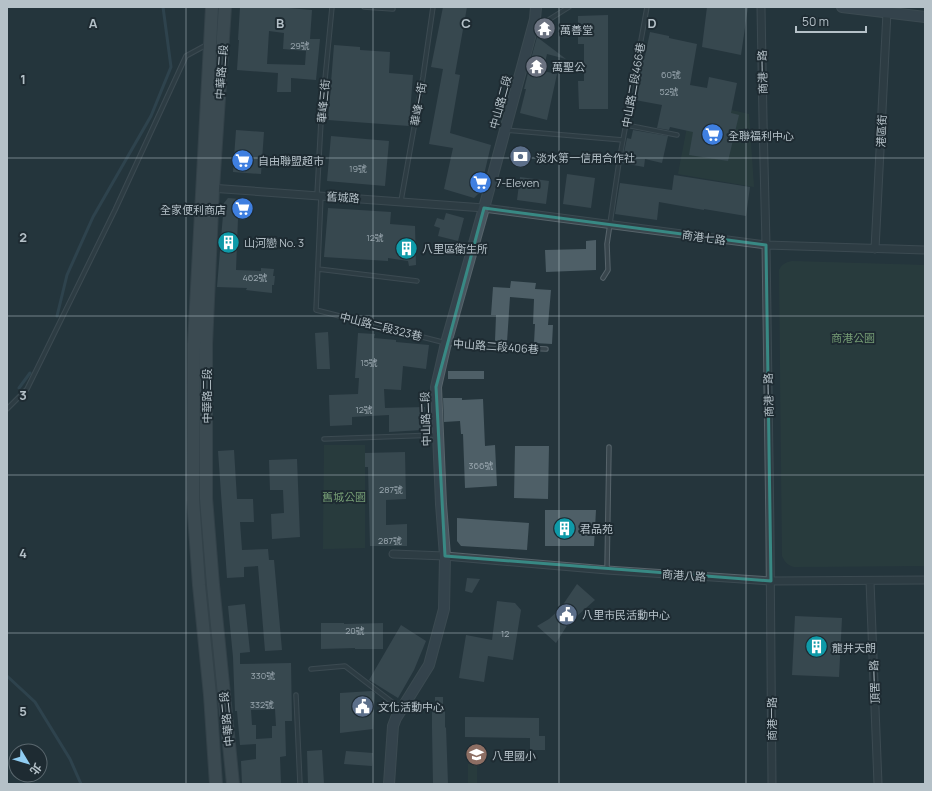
<svg xmlns="http://www.w3.org/2000/svg" width="932" height="791" viewBox="0 0 932 791" font-family="Manrope,'Noto Sans TC',sans-serif">
  <rect width="100%" height="100%" fill="#25353c"/>
  <path fill="#2d443f" d="M692 101 749 114 754 187 678 174Z
    M792 261 925 265V566L794 567C787 565 785 562 782 556L779 270C782 264 786 262 792 261Z
    M324 445H365V548L323 549Z
    M468 764H477V784H468Z"/>
  <g fill="none" stroke-linecap="round" stroke-linejoin="round">
    <path stroke="#3a5463" stroke-width="3" d="M57 316 67 275 93 217 151 116 171 67 163 7
      M19 388 30 373
      M7 676 35 702 70 759 81 784"/>
  </g>
  <path fill="#4e5f67" fill-rule="evenodd" d="M240 7H277L312 10 310 39H320L316 80 291 78V92H277L278 73 237 70 239 40H238ZM269 31 284 33 283 49 306 51 305 65 267 64Z
    M443 7H467L455 74 460 75 450 133 491 145 480 192 474 198 444 189 453 148 429 144 443 69 431 67Z
    M707 7H748L741 55 702 47Z
    M608 15V109H579L578 81H584V44H578V16Z
    M650 32 669 36V38L697 44 690 85 707 88 709 77 737 83 731 113 739 115 728 161 689 155 693 132 670 127 669 130 657 128 662 105 635 100 641 74H640L643 56H645Z
    M537 37 566 59 547 54 543 71 557 74 547 120 520 113 526 89H524L528 73H527Z
    M334 45 360 47V50L390 52 389 73 413 75 409 126 328 120Z
    M236 130 264 132 261 174 233 172Z
    M633 130 668 136 662 163 645 159 644 167 622 163 627 138 631 139Z
    M331 136 389 141 385 186 327 181Z
    M567 174 595 178 591 208 563 204Z
    M674 175 750 187 746 216 704 209V210L659 202 657 220 615 214 620 183 672 190Z
    M520 177 549 181 546 204 517 200Z
    M228 198 250 200 249 217 238 218 236 270 261 271V268L274 269 273 276H275L274 285H272V293L246 290 247 288 217 287 224 203Z
    M328 208 391 212 390 224 415 226 416 265 409 266 408 261 388 258V261L324 257Z
    M446 213 464 218 458 241 438 236 440 228 434 226 437 218 444 220Z
    M596 240V270L546 272 545 250 586 249V241Z
    M511 281 536 283 535 289 551 290 548 325H553L552 344 534 343 535 324H533L534 299 510 297 507 342 495 341 496 315H491L493 287 510 288Z
    M328 332 330 369H317L315 333Z
    M358 333 375 334 374 338 396 340V342L429 345 426 369 403 366 401 390 384 389 385 408 425 407V416H422V430L389 432V415L352 417V425L330 426 329 395 358 394 359 378H355Z
    M448 371H484V379H448Z
    M443 398H462V400L483 399 485 446 495 445 497 486 465 488 463 434H461L460 421 444 422Z
    M515 446H549L548 499 514 498Z
    M234 450 237 499H253L254 522H240L242 550 268 549 269 560H274L282 650 265 651 258 566 244 567V577L227 578 218 451Z
    M405 452 406 499 386 500V525L407 524V546H370L368 467H365V453Z
    M297 459 300 537 272 539 271 514 284 513 283 490H270L269 460Z
    M545 510H596L594 546H545Z
    M457 518 529 523 527 550 461 546 457 541Z
    M467 578 480 579 472 593 465 591Z
    M577 584 595 600 568 624 556 643 537 626 549 619 560 609Z
    M497 601 515 603 521 610 513 660 488 656 484 682 459 678 466 635 492 640Z
    M245 604 250 652 240 653V664L291 663 292 721H285L286 756 280 757 281 784H242L241 761 256 759V744L240 745 237 711H235L233 657 228 606ZM275 709 276 726H272V738L256 739V725H252L251 710Z
    M795 616 842 618 839 677 792 675Z
    M321 623H344V624L383 623V649H355V648L321 649Z
    M401 625 426 641 414 670 398 698 369 680Z
    M372 691 375 693 373 729 340 733V693Z
    M435 697H443V707H445V728L446 727 448 784H433L432 728V707H435Z
    M465 717 539 718V736H545V750H530V738L465 737Z
    M322 750 324 784H308L307 751Z
    M346 751 373 753 372 766 344 764Z"/>
  <g fill="none" stroke-linecap="round" stroke-linejoin="round">
    <defs>
      <path id="lane" d="M364 7 393 9
        M534 29 569 7
        M626 125 677 135
        M506 130 623 140
        M317 195 321 121 332 7
        M321 195 316 310 446 343 481 346 546 349
        M401 201 423 77 433 7
        M318 269 417 281
        M603 278 608 270 607 244 619 162 647 7
        M7 409 27 389 115 210 186 56 210 43 221 42
        M324 439 436 435
        M607 570 609 447
        M311 669 345 666 401 709
        M296 695 300 784"/>
      <path id="street" d="M761 7C762 86 764 166 766 245 769 425 771 604 772 784
        M210 188 484 208 766 245 925 250
        M875 249 887 12
        M393 554 445 556 607 570 771 581 925 580
        M870 581 878 784"/>
      <path id="secondary" d="M842 7 925 17
        M389 784 393 726 396 718 429 665 444 609 445 556 441 504 436 387 446 343 484 208 535 19 536 7"/>
      <path id="primary" d="M212 7 194 344 193 500 199 585 210 695 216 784
        M225 7 213 188 206 345V498L213 585 233 784"/>
    </defs>
    <use href="#lane" stroke="#57646b" stroke-width="5.5"/>
    <use href="#street" stroke="#57646b" stroke-width="9"/>
    <use href="#secondary" stroke="#57646b" stroke-width="12"/>
    <use href="#primary" stroke="#455259" stroke-width="14"/>
    <use href="#lane" stroke="#39464d" stroke-width="3.5"/>
    <use href="#street" stroke="#39464d" stroke-width="7"/>
    <use href="#secondary" stroke="#47565f" stroke-width="10"/>
    <use href="#primary" stroke="#57656c" stroke-width="12"/>
  </g>
  <path d="M0 0H932V791H0ZM484 208 766 245 771 581 445 556 436 387Z" fill="#25353c" fill-opacity=".55" fill-rule="evenodd"/>
  <path fill="none" stroke="#388984" stroke-width="3" stroke-linejoin="round" d="M484 208 766 245 771 581 445 556 436 387Z"/>
  <path fill="none" stroke="#b5c1c8" stroke-width="1" stroke-opacity="0.55" d="M186 7V784M373 7V784M559 7V784M746 7V784M7 158H925M7 316H925M7 475H925M7 633H925"/>
  <defs>
    <symbol id="temple-disc" viewBox="-11 -11 22 22"><circle r="9.5" fill="#6b7280" stroke="#1e2b32"/><path d="M0-6L5-2H3V0L6.5 2.5H4V6H1.5V3h-3V6H-4V2.5H-6.5L-3 0V-2H-5Z" fill="#fff"/></symbol>
    <symbol id="supermarket-disc" viewBox="-11 -11 22 22"><circle r="9.5" fill="#3f7fe0" stroke="#1e2b32"/><path d="M-6-5.5h2.5l.6 2H6L4.5 2H-2.5L-4.4-4H-6ZM-1.5 3.2a1.3 1.3 0 1 0 .1 0ZM3 3.2a1.3 1.3 0 1 0 .1 0Z" fill="#fff"/></symbol>
    <symbol id="bank-disc" viewBox="-11 -11 22 22"><circle r="9.5" fill="#5c6f8a" stroke="#1e2b32"/><path d="M-6-4H6V4H-6ZM0-2.3a2.3 2.3 0 1 0 0 4.6a2.3 2.3 0 1 0 0-4.6Z" fill="#fff"/></symbol>
    <symbol id="building-disc" viewBox="-11 -11 22 22"><circle r="9.5" fill="#0f9aa8" stroke="#1e2b32"/><path d="M-4-6H4V6H1V3H-1V6H-4ZM-2.5-4.3h1.7v1.8h-1.7ZM.8-4.3h1.7v1.8H.8ZM-2.5-1h1.7V.8h-1.7ZM.8-1h1.7V.8H.8Z" fill="#fff"/></symbol>
    <symbol id="civic-disc" viewBox="-11 -11 22 22"><circle r="9.5" fill="#5c6f8a" stroke="#1e2b32"/><path d="M-.6-6.5H3V-4.5H.6V-3L4-1V1h2V6H-6V1h2V-1L-.6-3ZM-1.2 2.5V6h2.4V2.5Z" fill="#fff"/></symbol>
    <symbol id="school-disc" viewBox="-11 -11 22 22"><circle r="9.5" fill="#8d6e63" stroke="#1e2b32"/><path d="M0-5L7-2L0 1L-7-2ZM-4 1L0 2.5L4 1V4Q0 6-4 4Z" fill="#fff"/></symbol>
  </defs>
  <g fill-rule="evenodd">
    <use href="#temple-disc" x="532" y="16" width="25" height="25"/>
    <use href="#temple-disc" x="524" y="54" width="25" height="25"/>
    <use href="#supermarket-disc" x="700" y="122" width="25" height="25"/>
    <use href="#bank-disc" x="508" y="144" width="25" height="25"/>
    <use href="#supermarket-disc" x="230" y="148" width="25" height="25"/>
    <use href="#supermarket-disc" x="468" y="170" width="25" height="25"/>
    <use href="#supermarket-disc" x="230" y="196" width="25" height="25"/>
    <use href="#building-disc" x="216" y="230" width="25" height="25"/>
    <use href="#building-disc" x="394" y="236" width="25" height="25"/>
    <use href="#building-disc" x="552" y="516" width="25" height="25"/>
    <use href="#civic-disc" x="554" y="602" width="25" height="25"/>
    <use href="#building-disc" x="804" y="634" width="25" height="25"/>
    <use href="#civic-disc" x="350" y="694" width="25" height="25"/>
    <use href="#school-disc" x="464" y="742" width="25" height="25"/>
  </g>
  <g text-anchor="middle" dominant-baseline="central" stroke-width="4" stroke-linejoin="round" paint-order="stroke">
    <g font-size="9" fill="#9ba8b0">
      <text x="300" y="45">29號</text>
      <text x="671" y="74">60號</text>
      <text x="669" y="91">52號</text>
      <text x="358" y="168">19號</text>
      <text x="375" y="237">12號</text>
      <text x="255" y="277">462號</text>
      <text x="369" y="362">15號</text>
      <text x="364" y="409">12號</text>
      <text x="481" y="465">366號</text>
      <text x="391" y="489">287號</text>
      <text x="390" y="540">287號</text>
      <text x="355" y="630">20號</text>
      <text x="505" y="633">12</text>
      <text x="263" y="675">330號</text>
      <text x="262" y="704">332號</text>
    </g>
    <g font-size="11" fill="#b5c1c8" stroke="#1e2b32" text-anchor="start">
      <text x="560" y="29">萬善堂</text>
      <text x="552" y="66">萬聖公</text>
      <text x="728" y="135">全聯福利中心</text>
      <text x="536" y="157">淡水第一信用合作社</text>
      <text x="258" y="160">自由聯盟超市</text>
      <text x="496" y="182">7-Eleven</text>
      <text x="226" y="209" text-anchor="end">全家便利商店</text>
      <text x="244" y="242">山河戀 No. 3</text>
      <text x="422" y="248">八里區衛生所</text>
      <text x="580" y="528">君品苑</text>
      <text x="582" y="614">八里市民活動中心</text>
      <text x="832" y="647">龍井天朗</text>
      <text x="378" y="706">文化活動中心</text>
      <text x="492" y="755">八里國小</text>
    </g>
    <g font-size="11" fill="#b5c1c8" stroke="#1e2b32">
      <text transform="translate(221 72) rotate(-86)">中華路二段</text>
      <text transform="translate(762 72) rotate(-91)">商港一路</text>
      <text transform="translate(633 85) rotate(-80)">中山路二段466巷</text>
      <text transform="translate(323 101) rotate(-85)">華峰三街</text>
      <text transform="translate(500 102) rotate(-75)">中山路二段</text>
      <text transform="translate(418 104) rotate(-80)">華峰一街</text>
      <text transform="translate(881 131) rotate(-87)">港區街</text>
      <text transform="translate(343 197) rotate(4)">舊城路</text>
      <text transform="translate(704 237) rotate(8)">商港七路</text>
      <text transform="translate(381 326) rotate(14)">中山路二段323巷</text>
      <text transform="translate(496 346) rotate(4)">中山路二段406巷</text>
      <text transform="translate(768 395) rotate(-91)">商港一路</text>
      <text transform="translate(206 396) rotate(-90)">中華路二段</text>
      <text transform="translate(425 419) rotate(-92)">中山路二段</text>
      <text transform="translate(684 575) rotate(4)">商港八路</text>
      <text transform="translate(874 682) rotate(-92)">頂罟一路</text>
      <text transform="translate(226 719) rotate(-96)">中華路二段</text>
      <text transform="translate(771 719) rotate(-90)">商港一路</text>
    </g>
    <g font-size="11" fill="#759c74" stroke="#1e2b32">
      <text x="853" y="337">商港公園</text>
      <text x="344" y="496">舊城公園</text>
    </g>
  </g>
  <g font-size="13" text-anchor="middle" font-weight="bold" fill="#b5c1c8" stroke="#1e2b32" stroke-width="4" stroke-linejoin="round" paint-order="stroke">
    <text x="93" y="28">A</text>
    <text x="280" y="28">B</text>
    <text x="466" y="28">C</text>
    <text x="652" y="28">D</text>
    <text x="23" y="84">1</text>
    <text x="23" y="242">2</text>
    <text x="23" y="400">3</text>
    <text x="23" y="558">4</text>
    <text x="23" y="716">5</text>
  </g>
  <rect width="932" height="791" fill="none" stroke="#b5c1c8" stroke-width="16"/>
  <g transform="translate(28 763) rotate(128)"><circle r="19" fill="#1e2b32" stroke="#5a676e"/>
  <path d="M0-3L7 15L0 10L-7 15Z" fill="#90cdf2"/>
  <text y="-6" font-size="11" font-weight="bold" text-anchor="middle" fill="#b5c1c8">北</text>
  </g>
  <path d="M796 26v6h70v-6" fill="none" stroke="#b5c1c8" stroke-width="2"/>
  <text x="802" y="26" font-size="12" fill="#b5c1c8" stroke="#1e2b32" stroke-width="3" paint-order="stroke">50 m</text>
</svg>
